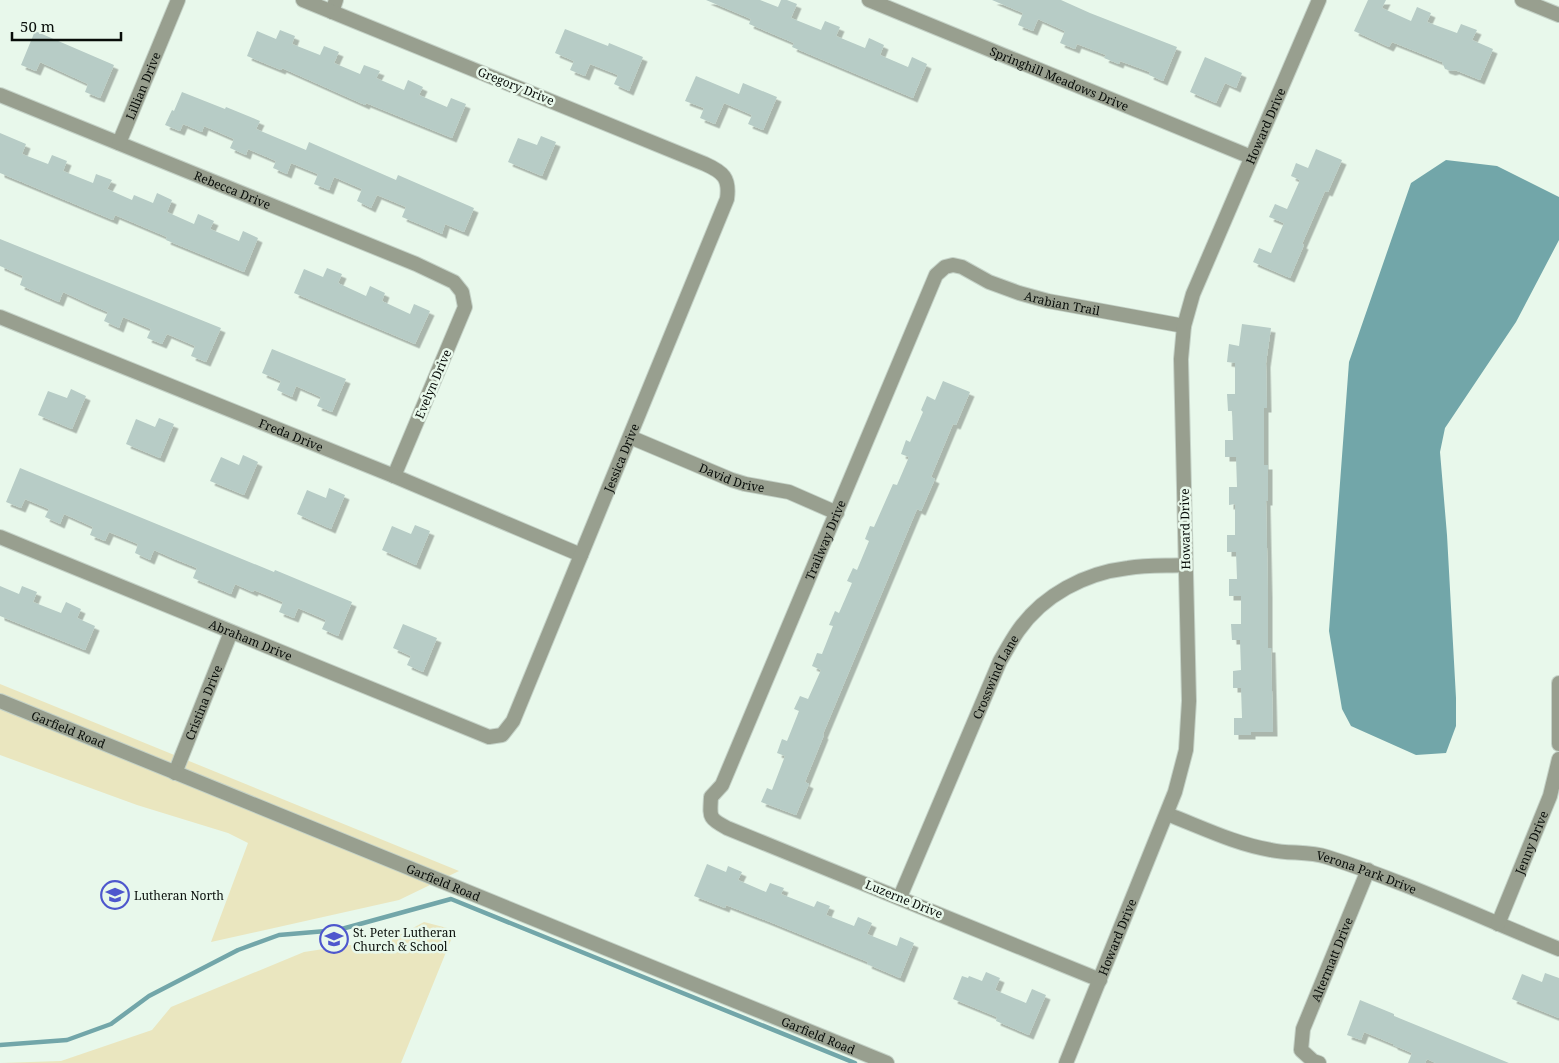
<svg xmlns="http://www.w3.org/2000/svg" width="1559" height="1063" viewBox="0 0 1559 1063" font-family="'Noto Serif',serif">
  <defs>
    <filter id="shadow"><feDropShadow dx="4.5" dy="4.5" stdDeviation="0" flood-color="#0004"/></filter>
  </defs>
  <rect width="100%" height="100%" fill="#e8f8eb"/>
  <path fill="#eae6bf" d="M0 684 459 871 399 900 211 942 248 843 228 833 137 805 0 755Z
    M424 922 455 930 401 1063H0L61 1061 152 1030 171 1007 304 952 350 945 372 950Z"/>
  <path fill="#72a6a9" d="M1446 160 1497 166 1559 197V240L1516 322 1445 428 1440 452 1447 535 1456 698V726L1446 753 1416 755 1351 726 1342 709 1329 631 1349 362 1411 183Z"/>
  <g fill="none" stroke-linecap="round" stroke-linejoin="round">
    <path stroke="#72a6a9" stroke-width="4.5" d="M0 1045 67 1040 111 1024 149 996 238 950 279 935 338 930 451 899 855 1063"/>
  </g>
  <path fill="#b7ccc6" filter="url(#shadow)" d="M706 0H760L778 7 781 0H787L797 4 791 18 821 30 825 21 840 27 836 36 865 48 869 38 884 45 880 55 908 67 912 57 927 64 913 98 792 47 794 43 749 24 751 19Z
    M992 0H1061L1090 13 1177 47 1163 81 1149 75 1150 72 1120 61 1119 64 1104 58 1106 55 1077 44 1075 49 1060 43 1065 31 1038 19 1033 31 1018 25 1023 13Z
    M1368 0H1386L1382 8 1411 21 1417 7 1431 13 1427 22 1457 33 1461 24 1477 30 1472 40 1493 49 1480 80 1455 70 1451 71 1445 69 1442 62 1392 42 1389 47 1354 31Z
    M565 29 608 46 609 43 643 57 629 91 614 84 618 75 590 64 585 76 570 70 574 61 555 53Z
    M280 30 295 36 292 44 320 55 324 46 339 52 334 63 360 74 364 65 380 71 376 78 404 90 408 80 423 87 419 95 447 107 451 98 466 104 452 138 366 103 365 105 282 68 281 70 247 56 257 31 276 39Z
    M35 31 114 65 100 98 85 92 88 84 40 62 36 71 21 65Z
    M1205 57 1242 73 1236 88 1225 83 1216 103 1190 92Z
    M696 76 739 94 743 83 777 97 763 130 748 124 752 115 724 103 715 124 700 118 704 108 685 101Z
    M182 92 225 109 226 107 260 121 256 129 306 150 309 142 396 180 398 175 474 208 464 232 445 224 442 234 426 227 402 217 406 207 377 195 371 208 357 201 362 189 334 177 329 190 314 184 318 174 291 163 287 174 273 168 276 161 248 149 246 155 230 148 234 139 204 126 202 132 183 124 180 131 165 125 172 110 174 111Z
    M0 133 26 144 22 154 48 164 52 155 67 161 63 171 93 183 96 174 112 180 107 189 132 200 134 195 153 203 157 193 172 200 167 212 194 224 198 214 214 221 210 229 239 241 243 231 258 238 244 272 166 240 167 237 115 215 113 220 0 173Z
    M541 136 556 142 542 176 508 162 518 138 537 145Z
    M1316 149 1342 160 1328 192 1325 191 1302 244 1304 245 1290 278 1253 262 1259 248 1271 253 1284 223 1269 217 1275 204 1287 209 1300 180 1291 176 1296 163 1308 168Z
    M0 239 221 328 206 362 191 356 195 346 167 334 162 344 147 338 151 329 123 317 119 328 104 321 108 312 89 304 63 292 59 302 20 285 23 276 0 266Z
    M327 268 342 274 338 283 366 296 370 286 385 293 382 301 410 314 414 304 430 311 415 344 294 293 304 269 323 277Z
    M1242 324 1271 328 1266 363 1267 408H1264V465H1268V501H1266L1268 593V648H1271L1273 732H1251V735H1234V718H1242L1241 688H1233V671L1241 670 1240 640H1232L1231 624H1241V596H1229V579H1237L1236 552H1227V535H1235V504L1229 505V487H1237L1236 457H1225V440H1233L1232 411H1228L1227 394H1235V363L1227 362 1229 344 1239 346Z
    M272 349 346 379 332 412 317 406 321 397 296 386 292 397 277 390 281 381 262 373Z
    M943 381 970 392 956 425 953 424 931 477 935 479 921 511 917 509 823 734 824 735 805 782 809 784 796 815 761 802 767 788 772 790 785 756 777 753 782 739 787 741 799 711 794 709 800 696 808 699 821 670 812 666 817 653 822 654 833 626 829 625 835 611 839 613 852 583 847 581 853 568 857 570 869 541 865 539 870 526 874 527 893 484 897 485 909 457 901 454 906 440 910 442 923 412 921 410 927 396 935 400Z
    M71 389 86 396 72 429 38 415 48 391 67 398Z
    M159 418 174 424 160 458 126 444 136 419 155 427Z
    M243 455 258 462 244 495 210 481 221 457 239 465Z
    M20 468 274 572 275 570 352 602 338 636 322 629 326 620 298 608 294 618 279 612 283 602 254 590 253 592 235 584 231 594 193 578 197 568 172 558 154 550 150 560 135 553 138 544 109 532 105 541 90 535 93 527 64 514 60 524 45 517 49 509 25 499 21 508 6 502Z
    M329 488 345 495 331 529 297 514 307 490 326 498Z
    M415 525 430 531 416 565 382 550 392 526 411 534Z
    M0 586 19 594 22 586 37 592 33 602 61 613 66 602 81 609 77 618 95 626 85 650 0 616Z
    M403 624 437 638 423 672 407 665 411 656 393 648Z
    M707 864 726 872 728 866 742 872 738 880 766 892 770 883 784 888 781 894 814 907 817 901 830 906 826 915 854 926 858 917 872 923 867 934 897 946 900 937 914 943 900 978 867 964 868 962 770 922 726 905 725 908 694 896Z
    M986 972 1000 978 995 990 1026 1003 1032 989 1046 995 1029 1035 996 1021 997 1017 953 999 962 976 968 978 969 976 982 981Z
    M1545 973 1559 978V1018L1512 999 1522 974 1542 982Z
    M1360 1000 1394 1014V1016L1509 1063H1436L1427 1059 1425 1063H1408L1412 1053 1393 1045V1044L1364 1032 1361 1040 1347 1035Z"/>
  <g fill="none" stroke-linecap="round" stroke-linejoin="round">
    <defs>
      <g id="minor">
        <path id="s1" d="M869 0 1251 157"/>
        <path d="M1522 0 1559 15"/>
        <path d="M332 12 336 0"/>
        <path id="s2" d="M0 95 416 264 454 282 462 292 465 307 394 476"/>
        <path id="s3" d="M119 143 178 0"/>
        <path id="s4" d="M0 317 394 476 581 555"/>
        <path id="s5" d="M630 437 732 480 745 484 789 492 837 513"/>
        <path id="s6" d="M0 537 489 737 502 735 513 721 727 199C730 178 723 172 705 164L303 0"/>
        <path d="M1559 683V744"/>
        <path id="s7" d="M175 773 231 632"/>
        <path id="s8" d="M1167 814C1201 827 1235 844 1271 850 1289 854 1309 851 1327 857 1406 882 1482 918 1559 949"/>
        <path id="s9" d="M900 897 1000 661C1006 651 1011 641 1018 631 1043 595 1085 573 1128 568 1147 565 1166 566 1185 565"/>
        <path id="s10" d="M1498 924 1550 796 1559 759"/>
        <path id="s11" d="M1100 980 727 828C708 818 710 817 711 797L722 785 936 275 945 267 953 265 962 267 989 282 1019 293 1048 301 1184 326"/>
        <path id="s12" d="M1066 1063 1175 792 1186 750 1189 701 1181 359 1184 326 1193 294 1319 0"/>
        <path id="s13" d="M1319 1063 1313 1061 1301 1050 1303 1029 1368 870"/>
      </g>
      <g id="tertiary">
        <path id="s14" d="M0 701 887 1063"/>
      </g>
    </defs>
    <use href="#minor" stroke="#c4d2c7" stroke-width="16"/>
    <use href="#tertiary" stroke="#c4d2c7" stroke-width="16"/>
    <use href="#minor" stroke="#989f8f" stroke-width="14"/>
    <use href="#tertiary" stroke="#989f8f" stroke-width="14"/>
  </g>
  <defs>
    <symbol id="school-ring" viewBox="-11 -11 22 22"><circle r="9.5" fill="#e8f8eb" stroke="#4e57cd" stroke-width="1.5"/><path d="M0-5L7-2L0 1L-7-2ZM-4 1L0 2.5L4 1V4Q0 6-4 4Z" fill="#4e57cd"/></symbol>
  </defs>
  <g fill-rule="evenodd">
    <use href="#school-ring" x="99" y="879" width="32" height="32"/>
    <use href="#school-ring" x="318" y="923" width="32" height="32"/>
  </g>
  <g text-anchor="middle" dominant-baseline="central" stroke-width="5" stroke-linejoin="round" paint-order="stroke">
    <g font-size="12" fill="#080d09" stroke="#e8f8eb">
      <text stroke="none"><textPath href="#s1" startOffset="206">Springhill Meadows Drive</textPath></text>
      <text stroke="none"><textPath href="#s3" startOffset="62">Lillian Drive</textPath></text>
      <text transform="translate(516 86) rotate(22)">Gregory Drive</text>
      <text stroke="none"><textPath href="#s12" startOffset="976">Howard Drive</textPath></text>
      <text stroke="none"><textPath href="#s2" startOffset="251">Rebecca Drive</textPath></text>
      <text stroke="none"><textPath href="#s11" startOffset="1148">Arabian Trail</textPath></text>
      <text transform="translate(433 384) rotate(-67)">Evelyn Drive</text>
      <text stroke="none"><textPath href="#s4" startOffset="314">Freda Drive</textPath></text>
      <text stroke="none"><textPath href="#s6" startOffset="844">Jessica Drive</textPath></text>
      <text stroke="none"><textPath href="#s5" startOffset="110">David Drive</textPath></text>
      <text transform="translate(1185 529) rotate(-91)">Howard Drive</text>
      <text stroke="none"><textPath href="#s11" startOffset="724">Trailway Drive</textPath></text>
      <text stroke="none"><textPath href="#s6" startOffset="271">Abraham Drive</textPath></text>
      <text stroke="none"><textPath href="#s9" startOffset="240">Crosswind Lane</textPath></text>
      <text stroke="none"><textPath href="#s7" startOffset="76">Cristina Drive</textPath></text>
      <text stroke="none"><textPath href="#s14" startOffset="74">Garfield Road</textPath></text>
      <text stroke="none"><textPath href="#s10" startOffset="88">Jenny Drive</textPath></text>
      <text stroke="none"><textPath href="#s8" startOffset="209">Verona Park Drive</textPath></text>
      <text stroke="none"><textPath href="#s14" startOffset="479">Garfield Road</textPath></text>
      <text transform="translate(904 899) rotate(22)">Luzerne Drive</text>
      <text stroke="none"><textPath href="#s12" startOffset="136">Howard Drive</textPath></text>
      <text stroke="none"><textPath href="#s13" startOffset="119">Altermatt Drive</textPath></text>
      <text stroke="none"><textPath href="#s14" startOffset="884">Garfield Road</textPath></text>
    </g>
    <g font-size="12" fill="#080d09" stroke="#e8f8eb" text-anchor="start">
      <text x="134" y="895">Lutheran North</text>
      <text x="353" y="932">St. Peter Lutheran<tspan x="353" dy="14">Church &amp; School</tspan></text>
    </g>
  </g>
  <path d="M12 32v8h109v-8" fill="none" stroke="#080d09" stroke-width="2.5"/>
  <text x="20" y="32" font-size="15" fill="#080d09" stroke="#e8f8eb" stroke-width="4" paint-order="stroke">50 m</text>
</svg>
